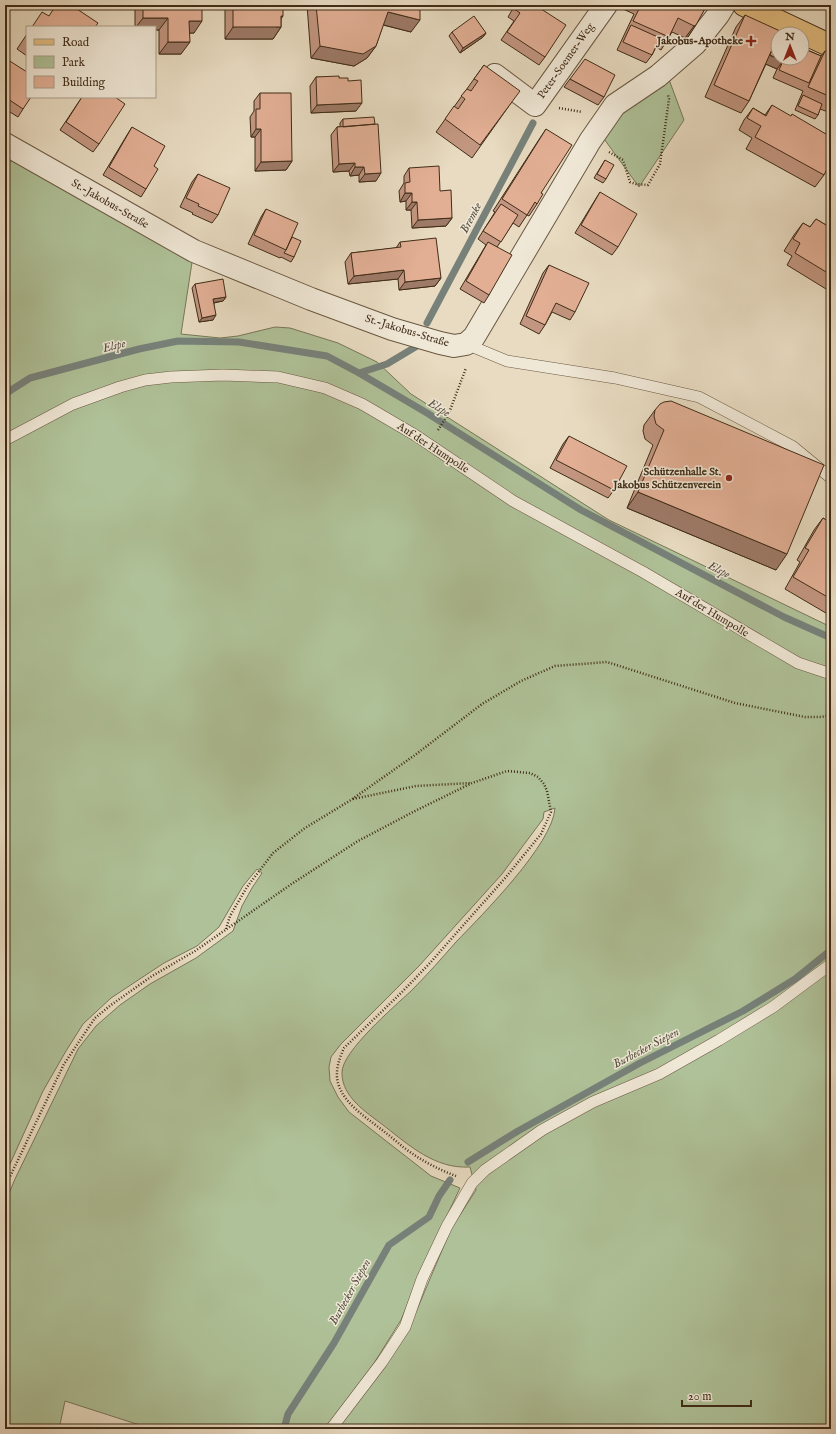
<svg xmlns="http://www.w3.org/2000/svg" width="836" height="1434" viewBox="0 0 836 1434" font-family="'IM FELL English',serif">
  <rect width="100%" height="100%" fill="#e8dbc1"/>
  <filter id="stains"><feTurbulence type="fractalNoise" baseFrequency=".005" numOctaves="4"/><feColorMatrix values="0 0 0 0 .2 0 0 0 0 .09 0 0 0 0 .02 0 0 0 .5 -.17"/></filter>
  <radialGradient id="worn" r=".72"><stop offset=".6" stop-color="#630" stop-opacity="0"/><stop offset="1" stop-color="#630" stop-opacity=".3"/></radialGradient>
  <path fill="#afc198" stroke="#787658" d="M667 74 684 120 639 187 599 132Z
    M13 160 193 256 181 334 220 338 238 336 275 327 290 328 338 343 377 362 411 394 609 520 831 627V1429H337L416 1312 451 1229 476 1190 470 1167C435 1169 410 1146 383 1125 366 1112 342 1097 342 1073 341 1052 395 1006 411 991 427 975 441 959 456 942 482 915 553 844 555 808L544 812 543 819 502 874 419 966 341 1044 331 1057 329 1067 330 1081 338 1097 349 1112 431 1176 460 1188 424 1264 401 1320 371 1368 327 1429H152L65 1401 59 1429H5V1203L15 1179 78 1049 96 1026 120 1005 150 984 196 958 233 931 242 906 252 888 262 873 257 869 243 886 219 927 197 946 164 963 111 998 83 1024 66 1051 43 1091 5 1175V164Z"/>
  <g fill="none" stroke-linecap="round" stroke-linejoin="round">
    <path stroke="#77817a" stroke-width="7" d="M427 323 533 123
      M359 373 387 364 417 346
      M5 394 30 378 139 349 178 341 239 342 327 356 359 373 427 413 581 510 784 617 831 638
      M468 1162 518 1131 640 1063 743 1011 795 979 831 950
      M284 1429 288 1414 334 1343 389 1245 429 1217 439 1196 450 1180"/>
    <defs>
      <path id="lane" d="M466 344 507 361 615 378 699 397 792 446 831 478
        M5 440 73 404 120 387 145 380 171 377 223 375 278 377 325 388 362 404 415 435 513 501 643 572 798 663 831 674
        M331 1429 382 1362 405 1327 422 1279 447 1226 472 1183 485 1170 542 1130 593 1102 659 1074 719 1040 773 1007 831 964"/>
      <path id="street" d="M495 75 535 105 606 5
        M5 144 194 251 311 299 392 329 440 343 454 346 466 344 474 337 590 141 615 105 658 76 695 44 718 15 724 5"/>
      <path id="primary" d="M744 5 831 46"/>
    </defs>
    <use href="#lane" stroke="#6a5842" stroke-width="12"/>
    <use href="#street" stroke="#6a5842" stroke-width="24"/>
    <use href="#primary" stroke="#402c17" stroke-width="24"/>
    <path stroke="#402c17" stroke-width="2.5" stroke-dasharray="1 2" stroke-linecap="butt" d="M559 108 582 112
      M609 152 623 160 630 182 636 184 648 185 660 164 669 99 668 95
      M438 430 449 413 466 368
      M353 799 416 786 471 783
      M226 929 230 916 247 887 273 853 305 828 351 800 415 755 482 704 521 681 555 666 607 662 735 703 805 717H821L831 715
      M5 1187 64 1064 95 1018 111 1005 152 976 195 951 293 883 358 841 413 812 472 783 507 771 530 773 538 777 544 784 547 791 551 812 541 834 506 877 430 963 402 992 344 1048C339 1059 334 1073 339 1086 346 1106 370 1120 386 1133 394 1139 401 1146 410 1152 424 1162 440 1170 456 1176"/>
    <use href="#lane" stroke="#f0e8d7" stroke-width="11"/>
    <use href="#street" stroke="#f0e8d7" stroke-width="22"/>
    <use href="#primary" stroke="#e4be80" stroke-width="22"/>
  </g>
  <path fill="#c29680" stroke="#402c17" d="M29 5H38L35 9Z
    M135 5H202L194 33H189L181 54H159V30H155V27H135Z
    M225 5H283L281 19V27L273 39H225Z
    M307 5H420L411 32 383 25 376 46 367 58 354 66 311 58Z
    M515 5 545 57 539 65 501 40 514 21 508 17Z
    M625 5H707L688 37 685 38 672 32 669 37 661 50 656 47 652 55 646 63 617 50 634 14 623 9Z
    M745 15 778 37 821 56 825 51 831 54V113L820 109 818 115 815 119 795 110 803 91 773 78 777 69 766 64 749 101 741 113 705 97 736 27Z
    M452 32 486 33 483 37 460 53 449 36Z
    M27 34V56L17 49Z
    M5 58 23 109 18 117 5 109Z
    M484 65 511 103 472 158 436 132Z
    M316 77 339 78 348 81 356 111 311 113 310 86Z
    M570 79 604 97 598 105 564 87Z
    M260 93 292 161 286 170 255 171V137H251L250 117 254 111V101Z
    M82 97H115L99 144 93 152 60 130Z
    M772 105 824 175 815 187 746 149 752 138 739 130 744 120 753 108 765 115Z
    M343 119 376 181 359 182V175L350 176 349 171 333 172 331 135 337 127H340V123Z
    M132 127 154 166 146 189 141 197 103 175 127 135Z
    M546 129 541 193 537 204 529 216 527 215 519 227 513 223 497 247 489 295 484 303 460 289 486 245 478 239 495 212 493 211 538 141Z
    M605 160 606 179 603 183 594 178Z
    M409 168 440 191 452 218 446 226 412 228 411 210H406V201L400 202 399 191 404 183V176Z
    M198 174 218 215 212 223 192 214 193 213 180 207 192 182Z
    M600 192 618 247 612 255 575 233 595 200Z
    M266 209 292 237 294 257 291 262 281 257 280 258 248 244 261 217Z
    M816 219 831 228V292L787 265 792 256 784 251 794 235 803 223 810 227Z
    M400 242 441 278 435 286 399 290 398 279 348 284 345 262 351 253 396 248Z
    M549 265 575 312 570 320 552 312 545 325 539 334 520 324 543 273Z
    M195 284 226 297 223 301 214 303 213 320 199 322 192 288Z
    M655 410 776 570 627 508 653 445 645 439 643 431 644 425Z
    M569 436 614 490 608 498 550 468 563 444Z
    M823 518 831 523V616L785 589 800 562 797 560 814 530Z"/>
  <path fill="#9e7a68" stroke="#402c17" d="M580 5H587L585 7Z
    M388 12 420 20 411 32 380 24Z
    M281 16H283L276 27H281L273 39H225L233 27Z
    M143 18H168L159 30H155V27H136Z
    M189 21H202L194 33H181Z
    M696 25 688 37 685 38 694 26Z
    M486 33 483 37 460 53 463 48Z
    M168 42H190L181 54H159Z
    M320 46H376L367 58 354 66 311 58Z
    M769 55 783 61 777 69 763 63Z
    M362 103 356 111 311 113 317 105Z
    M256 129H261L255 137H251Z
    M292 161 286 170 255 171 261 162Z
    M355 163 349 171 333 172 339 164Z
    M355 167H364L359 175 350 176Z
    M381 173 376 181 359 182 365 174Z
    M405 193H412L406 201 400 202Z
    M412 202H417L411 210H406Z
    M452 218 446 226 412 228 418 220Z
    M404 270 398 279 348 284 354 276Z
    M441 278 435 286 399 290 405 282Z
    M226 297 223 301 210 303 213 299Z
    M216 315 213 320 199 322 202 318Z
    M638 492 787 554 776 570 627 508Z"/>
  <path fill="#e2af95" stroke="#402c17" d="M56 5H71L98 23 95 27H32L42 12 49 16Z
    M143 5H202V21H189L190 42H168V18H143Z
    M233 5H283V16H281V27H233Z
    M316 5H420V20L388 12 376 46 363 54 320 46Z
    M516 5H535L566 25 545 57 507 32 520 13 513 8Z
    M641 5H707L696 25 694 26 678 18 669 37 633 21Z
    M745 15 780 31 779 34H778V36L749 101 714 85Z
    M474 16 486 33 463 48 452 32Z
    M631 25 660 38 652 55 623 42Z
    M778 37V58H802V48L821 56 809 83 779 70 783 61 770 55Z
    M825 51 831 54V97L808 87Z
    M5 58 27 72V97H31L23 109 5 97Z
    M585 59 615 75 604 97 570 79Z
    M484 65 520 91 480 145 445 119 454 106 458 109 465 99 461 96 467 89 471 91 478 81 474 79Z
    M339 76V78H348V81L361 80 362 103 317 105 316 77Z
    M260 93H291L292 161 261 162V129H256V109H260Z
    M803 95 822 104 818 115 798 106Z
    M82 97H115L125 104 99 144 66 122Z
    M772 105 791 116 792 114 831 137V161L824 175 755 137 761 126 747 118 753 108 766 116Z
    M374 117 375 124 343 127V119Z
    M378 124 381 173 365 174 364 167H355V163L339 164 337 127Z
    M132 127 165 146 154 166 158 169 146 189 109 167Z
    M546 129 572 145 541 193 543 194 537 204 535 202 527 215 502 199Z
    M605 160 614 165 606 179 597 174Z
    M439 166 440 191 451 190 452 218 418 220 417 202H412V193H405V183L410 182 409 168Z
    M198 174 230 188 218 215 198 206 199 204 186 198Z
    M600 192 637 214 618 247 581 225Z
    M501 204 518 215 501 242 483 231Z
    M266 209 298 223 286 250 254 235Z
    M816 219 831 228V275L795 253 800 243 793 239 803 223 810 227Z
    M292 237 301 241 294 257 284 253 286 250Z
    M436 238 441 278 405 282 404 270 354 276 351 253 401 247 400 242Z
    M488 242 512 255 489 295 466 281Z
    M549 265 589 283 575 312 556 303 545 325 526 316Z
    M223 279 226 297 213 299 216 315 202 318 195 284Z
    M671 401 824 465 787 554 638 492 664 430 656 424 654 416 655 410 660 404 664 402Z
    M569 436 627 466 614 490 556 460Z
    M823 518 831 523V599L793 577 809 550 805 548Z"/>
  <g fill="#8f2418" stroke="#f0e8d7" stroke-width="1.5">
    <path d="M749 35h4v4h4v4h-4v4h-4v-4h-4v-4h4z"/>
    <circle cx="729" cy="478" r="4"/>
  </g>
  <g text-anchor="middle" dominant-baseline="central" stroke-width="3" stroke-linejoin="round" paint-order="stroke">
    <g font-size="11" font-weight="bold" fill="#402c17" stroke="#f0e8d7" text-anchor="end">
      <text x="743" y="41">Jakobus-Apotheke</text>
      <text x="721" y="472">Schützenhalle St.<tspan x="721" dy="13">Jakobus Schützenverein</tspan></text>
    </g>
    <g font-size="11" fill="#402c17" stroke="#f0e8d7">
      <text transform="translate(566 61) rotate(-55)">Peter-Soemer-Weg</text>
      <text transform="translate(110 204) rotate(30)">St.-Jakobus-Straße</text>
      <text transform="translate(407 331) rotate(17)">St.-Jakobus-Straße</text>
      <text transform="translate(433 448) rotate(33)">Auf der Humpolle</text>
      <text transform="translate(712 613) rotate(31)">Auf der Humpolle</text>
    </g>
    <g font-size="12" font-style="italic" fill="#574f40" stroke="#f0e8d7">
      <text transform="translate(471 218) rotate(-62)">Bremke</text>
      <text transform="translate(114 346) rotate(-14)">Elspe</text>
      <text transform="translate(439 408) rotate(31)">Elspe</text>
      <text transform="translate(719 570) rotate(28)">Elspe</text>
      <text transform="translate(646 1048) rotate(-28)">Burbecker Siepen</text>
      <text transform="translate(350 1292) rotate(-61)">Burbecker Siepen</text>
    </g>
  </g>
  <rect width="836" height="1434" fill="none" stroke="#e8dbc1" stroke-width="20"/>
  <rect x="6" y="6" width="824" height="1422" fill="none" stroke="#402c17" stroke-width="2"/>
  <rect x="10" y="10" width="816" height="1414" fill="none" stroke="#402c17"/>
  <rect x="26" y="26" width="130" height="72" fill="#f0e8d7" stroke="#aa9d8a"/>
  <rect x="34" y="39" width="20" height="6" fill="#e4be80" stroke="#aa9d8a"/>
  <text x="62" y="46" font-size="12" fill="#402c17">Road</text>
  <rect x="34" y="56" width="20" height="12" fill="#afc198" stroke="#aa9d8a"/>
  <text x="62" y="66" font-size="12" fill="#402c17">Park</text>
  <rect x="34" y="76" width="20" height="12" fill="#e2af95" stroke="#aa9d8a"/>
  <text x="62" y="86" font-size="12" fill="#402c17">Building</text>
  <g transform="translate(790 46)"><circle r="19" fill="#f0e8d7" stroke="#aa9d8a"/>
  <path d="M0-3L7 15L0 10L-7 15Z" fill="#8f2418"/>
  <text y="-6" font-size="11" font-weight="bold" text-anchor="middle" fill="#402c17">N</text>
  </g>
  <path d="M682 1400v6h69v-6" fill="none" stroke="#402c17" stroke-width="2"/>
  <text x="688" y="1400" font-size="12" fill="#402c17" stroke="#f0e8d7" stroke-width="3" paint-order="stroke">20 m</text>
  <rect width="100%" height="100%" filter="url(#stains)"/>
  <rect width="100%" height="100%" fill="url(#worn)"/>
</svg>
